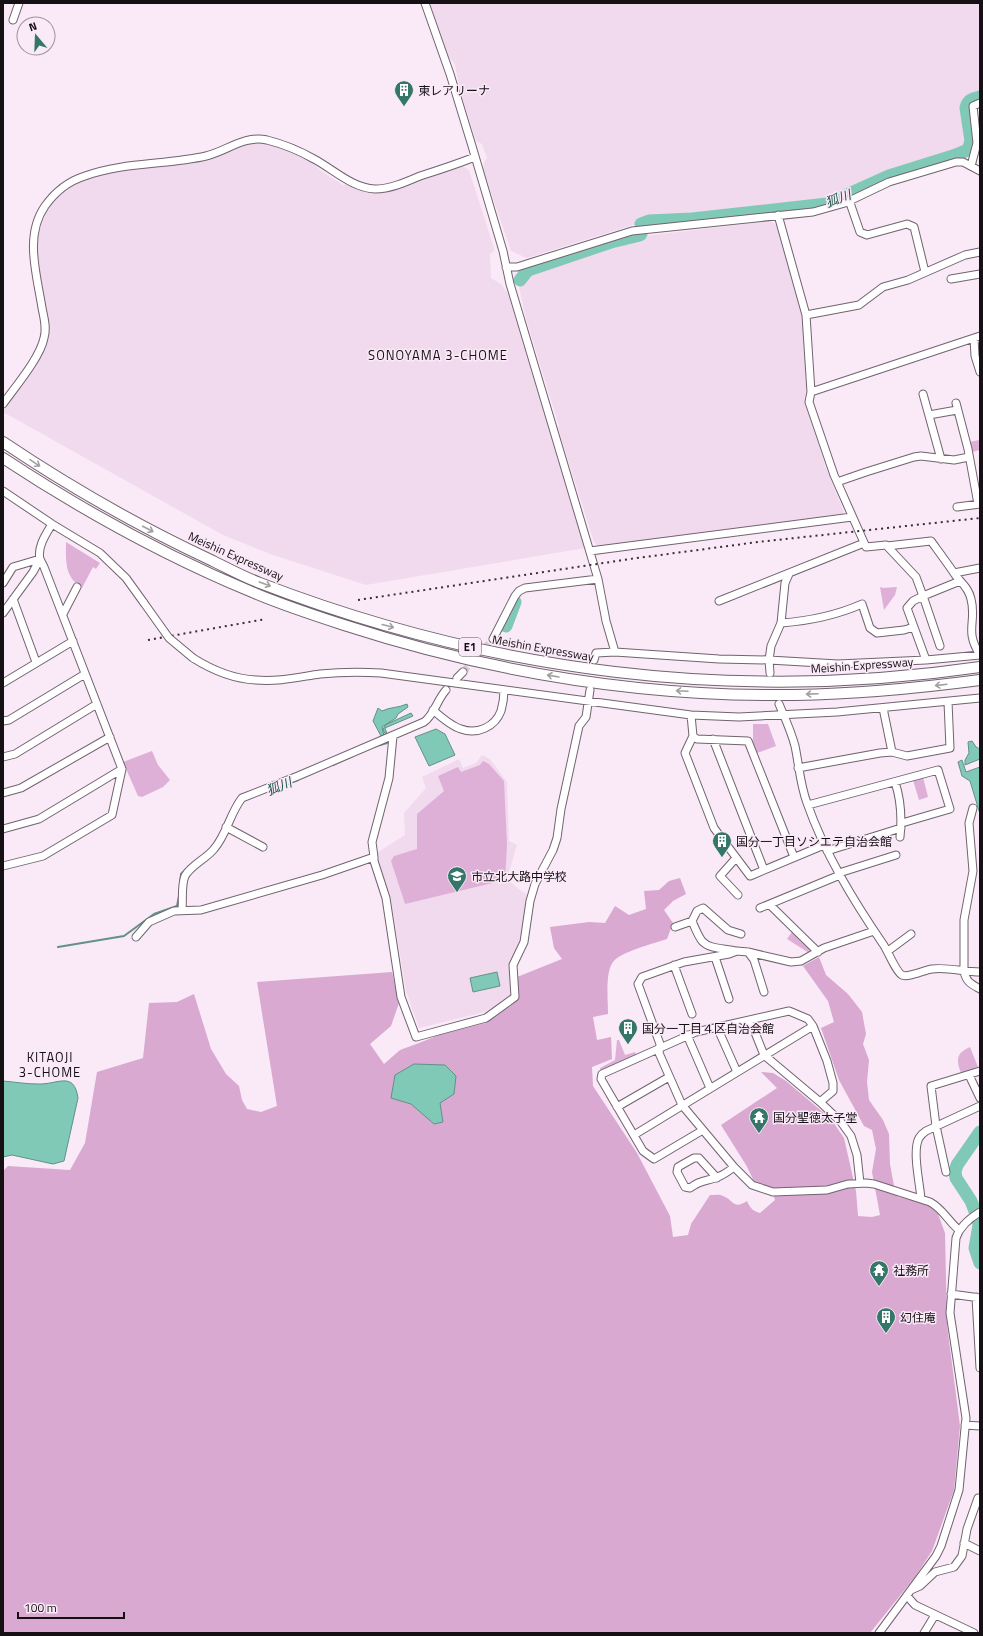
<svg xmlns="http://www.w3.org/2000/svg" width="983" height="1636" viewBox="0 0 983 1636" font-family="'Titillium Web','Noto Sans JP',sans-serif">
  <rect width="100%" height="100%" fill="#fae9f7"/>
  <path fill="#f1daed" d="M428 3H980V95L969 98 962 106 968 143 964 148 882 175 849 191 813 202 652 219 527 258 511 251 483 169 484 162 487 158 482 144 476 141 460 90 455 64 447 55Z
    M261 142 271 144 299 155 312 163 324 173 343 185 348 184 368 192 392 190 457 167 462 166 469 170 494 248V251L490 254 491 278 502 285 508 294 585 548 366 585 273 555 223 535 3 412 45 347 49 329 36 251 37 234 42 218 53 201 80 181 105 174 206 159 240 145Z
    M770 221 777 225 802 313 808 383 804 400 826 468 844 512 840 516 599 547 594 542 558 428 559 426 526 319 519 287 528 272 644 236Z
    M482 755 490 759 507 782 509 841 517 845 507 879 521 891 529 896 525 933 510 965 513 995 485 1012 419 1028 406 991 390 894 377 860 378 852 405 835 404 813 426 788 422 777 459 759 463 768 476 763Z"/>
  <path fill="#dfb0d7" d="M979 440H980V450L972 452 970 442Z
    M66 542 100 563 96 569 93 567 82 588C64 576 66 561 66 542Z
    M880 587 883 588 897 587 895 595 884 610Z
    M753 724H768L776 746 757 753 753 741Z
    M152 751 158 765 170 780 163 787 142 797 138 796 123 762Z
    M483 761 489 764 504 781 507 845 505 880 405 904 391 861 394 856 417 849V814L444 791 438 776 458 767 461 772 480 765Z
    M923 777 928 797 919 800 913 780Z
    M792 932 810 949 809 953 787 939Z
    M617 1040H619L625 1055 635 1052 637 1057 601 1074 600 1068 615 1060Z
    M970 1047 978 1067 961 1073C956 1060 956 1053 970 1047Z"/>
  <path fill="#d9a9d1" d="M680 878 686 894 673 901 664 910 673 923 667 939C655 943 620 952 613 962 605 972 608 1000 608 1014L593 1017 597 1040 611 1037 612 1059 592 1067 593 1086 637 1153 670 1216 673 1237 688 1235 691 1224 710 1195C714 1195 720 1194 723 1196 734 1200 733 1210 747 1201 750 1208 753 1211 760 1213L775 1200 771 1187 754 1181 746 1165 721 1125 777 1088 761 1072 773 1073 786 1081 831 1119 844 1138 856 1191 858 1216 872 1217 880 1215 872 1172 876 1149 872 1130 864 1126 839 1080 821 1028 834 1022 828 1001 803 966 819 957 826 975 848 994 862 1012 866 1034 863 1044 869 1060 867 1082 869 1100 883 1120 889 1134 890 1164 894 1186 898 1197 927 1204 938 1214 945 1233 947 1325 960 1426 954 1490 932 1551 915 1577 870 1633H3V1171L8 1166 70 1170 85 1143 97 1072 143 1058 149 1003 177 1002 194 994 211 1049 226 1074 239 1086 242 1100 247 1109 261 1112 277 1106 257 982 392 972 399 1003 391 1026 370 1044 384 1064 400 1050 419 1043 439 1035 485 1023 519 998 517 977 562 959 554 948 550 927 589 922 605 923 615 906 629 915 646 909 644 891 659 890 669 881Z"/>
  <path fill="#81c9b7" stroke="#619286" d="M407 704 408 707 398 714 396 718 382 727 384 736H381L373 721 378 708 382 711C390 707 398 708 407 704Z
    M411 713 413 716 385 728 387 734 386 735 383 730 385 725Z
    M436 729 445 734 455 755 429 766 415 737Z
    M972 741 976 747 980 749V759L965 765V760L969 753 968 742Z
    M962 760 966 772 980 767V814L970 781 962 776 958 762Z
    M497 972 500 986 473 992 470 978Z
    M414 1064 445 1065 456 1076 454 1094 440 1103 443 1122 434 1124 411 1104 391 1098 395 1075Z
    M3 1081C15 1082 26 1084 38 1084 57 1085 74 1070 78 1098L64 1161 53 1164 12 1155 3 1157Z"/>
  <g fill="none" stroke-linecap="round" stroke-linejoin="round">
    <path stroke="#619286" stroke-width="2" d="M373 747 387 743
      M333 765 353 756
      M267 792 298 780
      M180 883 181 874 189 866
      M58 947 124 936 154 914 177 906 179 896"/>
    <path stroke="#81c9b7" stroke-width="13" d="M641 224 649 221 692 219 827 204 889 176 953 156 968 150 971 141 966 108C968 99 973 99 980 97
      M520 280 528 270 611 242 640 235 641 234
      M506 626 515 602
      M980 1132 957 1165 955 1172 956 1178 971 1201 978 1219 979 1225 975 1248 980 1263"/>
    <path stroke="#d8c8d5" stroke-width="7" stroke-dasharray="7 3.5" stroke-linecap="butt" d="M463 672 493 639"/>
    <defs>
      <path id="minor" d="M425 3 450 74 472 146 503 251 510 284 598 579 606 621 615 652 719 659 769 660 770 673
        M13 20 19 3
        M971 166 977 143 973 106 980 103
        M849 200 860 232 867 235 907 224 914 227 925 272
        M778 215 806 315 811 392 809 402 834 475 866 547 886 545 916 577 923 596 913 601 907 608 926 660 838 664 769 660 771 646 781 623 785 583 789 574
        M506 267H517L632 231 813 212 845 203 889 182 956 162H963L980 171
        M951 279 980 274
        M806 315 859 305 883 287 908 280 965 255 980 252
        M974 338 975 356 980 372
        M811 392 980 336
        M923 394 941 459
        M956 403 968 449 978 504
        M3 404C15 387 40 358 44 338 47 328 44 318 42 308 37 275 24 236 45 206 55 192 69 181 85 176 123 162 167 165 206 156 227 151 244 135 267 140 283 144 300 151 314 159 333 169 352 188 375 189 390 189 406 182 420 176 439 170 457 164 475 157
        M929 415 957 410
        M837 482 866 472 914 457 921 456 954 460 969 457
        M3 491 52 524 100 553 126 578 144 603
        M957 507 980 504
        M887 546 931 541C939 552 948 564 956 576 962 583 969 589 971 599 977 622 964 630 980 655
        M590 551 852 517
        M954 573 980 568
        M3 583 13 567 40 559 44 567 122 769 112 815 43 856 3 866
        M13 599 36 662
        M719 601 864 543
        M3 613 33 572 40 559C37 547 46 534 52 524
        M63 614 77 587
        M781 623C809 621 837 615 862 604L870 628 877 633 904 630 914 627
        M493 639 515 596 519 591 525 588 598 579
        M940 646 923 596 960 581
        M193 658C212 670 234 679 256 680 278 682 299 677 320 674 341 672 361 672 381 673L691 715 739 717 837 712 980 698
        M594 660 596 653 615 652
        M926 660 980 655
        M457 678 463 672
        M3 683 73 641
        M779 704C785 718 791 731 795 746 799 765 800 784 807 803 825 854 853 900 883 944 888 951 896 972 902 975 908 978 924 970 932 969 948 967 964 972 980 972
        M883 708 892 752
        M433 710C441 717 451 726 461 729 477 735 495 727 501 711 503 704 504 696 504 690
        M691 715 693 736 685 753 714 828 750 876 824 845
        M3 721 9 720 85 674
        M693 736 697 739 748 741 794 857
        M713 739 764 870
        M3 757 15 754 97 704
        M798 768 880 753 892 752 907 756 950 748 948 702
        M895 782C901 800 902 818 900 837
        M3 793 21 788 110 737
        M808 805 938 770 950 809 902 823
        M973 808 969 823 973 871 964 920V971C966 982 971 984 980 989
        M226 827 263 847
        M3 829 39 819 122 769
        M827 851 901 828
        M374 857V861L386 898 401 997 416 1037 486 1018 515 997 513 965 524 942 530 901 535 884 553 850 557 838 561 809 579 726 586 717 590 690
        M736 858 720 876 738 895
        M839 873 896 855
        M770 905 818 952
        M760 908 840 875
        M182 909C183 900 181 885 185 876 191 865 206 859 214 849 227 834 230 813 242 798L298 776 424 722C434 715 437 700 446 690
        M692 921C695 928 698 936 702 941 710 950 726 948 736 951
        M675 927 692 921 697 911 703 908 728 930 741 934
        M874 931 824 948 801 961 791 962 748 952 737 951 729 954 684 962 642 977 638 984 660 1044 659 1053 682 1105 734 1167 752 1185 773 1192 827 1190 848 1184 866 1183 874 1184 930 1202C943 1209 948 1221 959 1230
        M136 937 149 922 174 911 201 910 322 875 374 857 372 842 389 778 393 736
        M888 951 911 934
        M748 952 754 960 764 992
        M715 957 729 999
        M674 965 692 1014
        M750 1020 764 1055 820 1102 841 1122 851 1136 857 1155 860 1183
        M717 1027 737 1072
        M687 1035 710 1088
        M969 1075 980 1098
        M617 1107 669 1077
        M703 1130 654 1159 643 1151 601 1079 602 1074 696 1032 789 1011 808 1019 813 1026 827 1061 833 1083V1091L820 1102
        M634 1135 813 1026
        M946 1172 936 1126 931 1086 980 1071
        M717 1178 699 1158H694L678 1167 677 1172 685 1187 690 1188C703 1178 708 1182 720 1176 725 1174 730 1170 734 1167
        M921 1199C920 1184 912 1151 919 1138 921 1135 923 1133 926 1131L980 1106
        M951 1294 980 1298
        M976 1297 980 1368
        M965 1425 980 1426
        M964 1543 980 1551
        M911 1590 920 1586 935 1572 954 1567 962 1556 967 1529 978 1498H980
        M907 1596 915 1605 974 1633
        M879 1633 936 1556 941 1546 959 1490 966 1418 950 1313 956 1238C960 1226 970 1218 980 1212
        M924 1633 935 1615"/>
      <path id="highway" d="M3 442C70 487 140 527 213 561 229 569 244 577 260 583 491 672 735 703 980 667
        M3 458C82 510 165 556 252 592 282 605 313 615 344 625 489 672 642 697 795 695 857 694 919 688 980 680"/>
    </defs>
    <use href="#minor" stroke="#71636f" stroke-width="9"/>
    <use href="#highway" stroke="#71636f" stroke-width="12"/>
    <use href="#minor" stroke="#fff" stroke-width="7"/>
    <use href="#highway" stroke="#fff" stroke-width="10"/>
    <path stroke="#362f35" stroke-width="2" stroke-dasharray="2 4" stroke-linecap="butt" d="M358 600 630 559 758 542 980 518
      M148 640 266 619"/>
    <defs>
      <path id="minor-bridge" d="M144 603 169 638 193 658"/>
    </defs>
    <use href="#minor-bridge" stroke="#71636f" stroke-width="9" stroke-linecap="butt"/>
    <use href="#minor-bridge" stroke="#fff" stroke-width="7"/>
  </g>
  <defs><path id="oneway-shaft" d="M-6 0H5M1.5-3L5.5 0L1.5 3" fill="none" stroke-width="1.6" stroke-linecap="round" stroke-linejoin="round"/></defs>
  <g stroke="#a19fa1">
    <use href="#oneway-shaft" transform="translate(35 463) rotate(34)"/>
    <use href="#oneway-shaft" transform="translate(148 529) rotate(27)"/>
    <use href="#oneway-shaft" transform="translate(265 584) rotate(20)"/>
    <use href="#oneway-shaft" transform="translate(388 626) rotate(15)"/>
    <use href="#oneway-shaft" transform="translate(553 676) rotate(-170)"/>
    <use href="#oneway-shaft" transform="translate(941 685) rotate(173)"/>
    <use href="#oneway-shaft" transform="translate(682 691) rotate(-177)"/>
    <use href="#oneway-shaft" transform="translate(812 694) rotate(178)"/>
  </g>
  <defs>
    <symbol id="building-pin" viewBox="-11 -11 22 30"><path d="M0 17L-7.5 6A9.5 9.5 0 1 1 7.5 6Z" fill="#347667" stroke="#fae9f7"/><path d="M-4-6H4V6H1V3H-1V6H-4ZM-2.5-4.3h1.7v1.8h-1.7ZM.8-4.3h1.7v1.8H.8ZM-2.5-1h1.7V.8h-1.7ZM.8-1h1.7V.8H.8Z" fill="#fff"/></symbol>
    <symbol id="school-pin" viewBox="-11 -11 22 30"><path d="M0 17L-7.5 6A9.5 9.5 0 1 1 7.5 6Z" fill="#347667" stroke="#fae9f7"/><path d="M0-5L7-2L0 1L-7-2ZM-4 1L0 2.5L4 1V4Q0 6-4 4Z" fill="#fff"/></symbol>
    <symbol id="temple-pin" viewBox="-11 -11 22 30"><path d="M0 17L-7.5 6A9.5 9.5 0 1 1 7.5 6Z" fill="#347667" stroke="#fae9f7"/><path d="M0-6L5-2H3V0L6.5 2.5H4V6H1.5V3h-3V6H-4V2.5H-6.5L-3 0V-2H-5Z" fill="#fff"/></symbol>
  </defs>
  <g fill-rule="evenodd">
    <use href="#building-pin" x="393" y="79" width="22" height="30"/>
    <use href="#building-pin" x="711" y="830" width="22" height="30"/>
    <use href="#school-pin" x="446" y="865" width="22" height="30"/>
    <use href="#building-pin" x="617" y="1017" width="22" height="30"/>
    <use href="#temple-pin" x="748" y="1106" width="22" height="30"/>
    <use href="#temple-pin" x="868" y="1259" width="22" height="30"/>
    <use href="#building-pin" x="875" y="1306" width="22" height="30"/>
  </g>
  <g text-anchor="middle" dominant-baseline="central" stroke-width="3" stroke-linejoin="round" paint-order="stroke">
    <rect fill="#fae9f7" stroke="#5a5158" stroke-width="1" x="459" y="638" width="22" height="18" rx="3"/>
    <g font-size="11" font-weight="bold" fill="#151014">
      <text x="470" y="647">E1</text>
    </g>
    <g font-size="12" fill="#151014" stroke="#fae9f7" text-anchor="start">
      <text x="418" y="90">東レアリーナ</text>
      <text x="736" y="841">国分一丁目ソシエテ自治会館</text>
      <text x="471" y="876">市立北大路中学校</text>
      <text x="642" y="1028">国分一丁目４区自治会館</text>
      <text x="773" y="1117">国分聖徳太子堂</text>
      <text x="893" y="1270">社務所</text>
      <text x="900" y="1317">幻住庵</text>
    </g>
    <g font-size="12" fill="#151014" stroke="#fae9f7">
      <text transform="translate(236 556) rotate(24)">Meishin Expressway</text>
      <text transform="translate(543 648) rotate(10)">Meishin Expressway</text>
      <text transform="translate(862 665) rotate(-4)">Meishin Expressway</text>
    </g>
    <g font-size="13" font-style="italic" fill="#135144" stroke="#fae9f7">
      <text transform="translate(838 198) rotate(-20)">狐川</text>
      <text transform="translate(279 786) rotate(-22)">狐川</text>
    </g>
    <g font-size="13" letter-spacing="1" fill="#151014" stroke="#fae9f7">
      <text x="438" y="355">SONOYAMA 3-CHOME</text>
      <text x="50" y="1057">KITAOJI<tspan x="50" dy="15">3-CHOME</tspan></text>
    </g>
  </g>
  <rect width="983" height="1636" fill="none" stroke="#151014" stroke-width="8"/>
  <g transform="translate(36 36) rotate(341)"><circle r="19" fill="#fae9f7" stroke="#9e929c"/>
  <path d="M0-3L7 15L0 10L-7 15Z" fill="#347667"/>
  <text y="-6" font-size="11" font-weight="bold" text-anchor="middle" fill="#151014">N</text>
  </g>
  <path d="M18 1612v6h106v-6" fill="none" stroke="#151014" stroke-width="2"/>
  <text x="24" y="1612" font-size="12" fill="#151014" stroke="#fae9f7" stroke-width="3" paint-order="stroke">100 m</text>
</svg>
